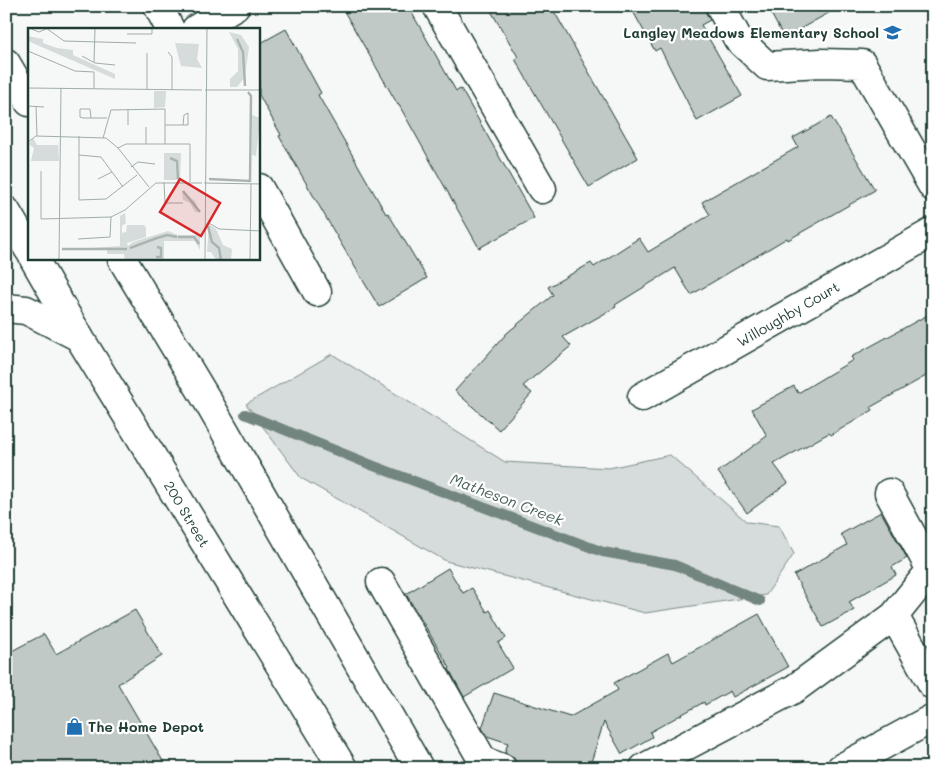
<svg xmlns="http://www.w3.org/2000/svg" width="939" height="774" viewBox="0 0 939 774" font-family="Mali,sans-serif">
  <rect width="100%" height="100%" fill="#f6f7f7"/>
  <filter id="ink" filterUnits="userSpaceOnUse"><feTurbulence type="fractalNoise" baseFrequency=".02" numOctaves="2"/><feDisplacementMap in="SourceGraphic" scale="10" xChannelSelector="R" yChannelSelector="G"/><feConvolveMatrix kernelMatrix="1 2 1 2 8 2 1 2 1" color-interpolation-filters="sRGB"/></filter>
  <g filter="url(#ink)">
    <path fill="#d6dcdb" stroke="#7a8c88" d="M332 354 505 462 609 468 670 455 747 522 779 526 794 554 766 595 645 613 446 561 301 478 246 404Z"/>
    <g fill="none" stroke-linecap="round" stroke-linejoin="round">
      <path stroke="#72857f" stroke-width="10" d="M245 414 374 466 603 552 675 565 760 601"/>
    </g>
    <path fill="#c0c9c6" stroke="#1f3d34" d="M341 6H408L456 91 461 89 534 218 479 248 399 105H398Z
      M488 6H551L638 158 589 187 515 59 518 57Z
      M630 6H704L706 13 710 20 701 25 742 96 697 121 660 48 655 51Z
      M767 6H841L784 38Z
      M286 29 321 93 318 95 386 214 388 213 427 278 379 307 340 242 279 136 281 135 259 95V44Z
      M831 117 875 190 788 240 787 238 691 295 675 268 615 305 616 307 563 337 571 346 523 386 532 393 499 430 455 391 507 333 553 295 548 287 591 263 594 267 639 238 648 252 710 215 702 202 798 147 793 138Z
      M933 312V372L871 407 873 410 831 435 829 433 774 464 788 483 747 513 718 472 767 436 752 409 794 386 798 393 853 360 851 357Z
      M881 512 907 558 892 567 896 575 849 602 854 610 823 627 794 575 847 545 841 534Z
      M448 568 463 593 472 588 487 612 490 610 506 638 498 643 513 668 464 697 449 669 450 668 406 594Z
      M135 610 162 656 118 684 167 768H6V654L44 634 56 654Z
      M759 614 788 667 733 697 730 691 705 705 704 702 650 732 652 737 622 754 604 722 589 768H535L516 762 514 758 505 752 508 743 487 736 482 728 494 693 570 717 618 690 614 683 668 653 673 662Z"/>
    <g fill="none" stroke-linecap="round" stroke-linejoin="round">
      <defs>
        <path id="minor" d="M158 6 170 29
          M437 6 542 189
          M720 6 738 39 767 66 821 63 862 64 933 187
          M196 29 235 6
          M259 188 317 292
          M6 308 26 310 79 337
          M642 397 933 232
          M381 582 483 761 502 768
          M894 616 933 685
          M644 768 794 689 894 616 931 570 889 493
          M841 768 933 718"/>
        <path id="major" d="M6 63 29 102
          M6 211 29 250
          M34 259 79 337 343 768
          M122 259 207 400 419 768"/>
      </defs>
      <use href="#minor" stroke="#1f3d34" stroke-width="31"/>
      <use href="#major" stroke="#1f3d34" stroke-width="31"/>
      <use href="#minor" stroke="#fff" stroke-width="28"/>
      <use href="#major" stroke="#fff" stroke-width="28"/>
    </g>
  </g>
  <defs>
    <symbol id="school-bare" viewBox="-9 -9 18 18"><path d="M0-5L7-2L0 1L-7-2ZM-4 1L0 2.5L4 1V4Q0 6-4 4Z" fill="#1f6fb2" stroke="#fff" stroke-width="2.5" paint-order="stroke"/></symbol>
    <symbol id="shop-bare" viewBox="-9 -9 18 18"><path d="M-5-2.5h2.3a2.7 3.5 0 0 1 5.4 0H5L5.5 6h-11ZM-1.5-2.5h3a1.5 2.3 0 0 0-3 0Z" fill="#1f6fb2" stroke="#fff" stroke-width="2.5" paint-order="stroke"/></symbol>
  </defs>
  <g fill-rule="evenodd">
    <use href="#school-bare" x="880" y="20" width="25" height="25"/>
    <use href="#shop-bare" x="62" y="714" width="25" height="25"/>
  </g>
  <g text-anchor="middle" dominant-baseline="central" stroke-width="4.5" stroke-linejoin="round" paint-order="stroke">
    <g font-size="14" font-weight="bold" fill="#1f3d34" stroke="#fff" text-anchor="end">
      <text x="879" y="32">Langley Meadows Elementary School</text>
      <text x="88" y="726" text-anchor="start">The Home Depot</text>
    </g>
    <g font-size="14" fill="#1f3d34" stroke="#fff">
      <text transform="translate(788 314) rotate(-30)">Willoughby Court</text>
      <text transform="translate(187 514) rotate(59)">200 Street</text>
    </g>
    <g font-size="15" font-style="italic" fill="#49615a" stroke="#fff">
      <text transform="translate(507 499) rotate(21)">Matheson Creek</text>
    </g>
  </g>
  <g transform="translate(28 28)">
    <rect width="232" height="232" fill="#f6f7f7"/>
    <path d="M201 4 213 7 221 19 217 49 209 59H202V51L210 43V21ZM0 8 15 11V15L29 20 45 22V27L87 46V51L0 13ZM147 15 171 16 169 31 174 40 153 38ZM126 63H138L137 79 126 80ZM224 87 232 90 228 128 224 127ZM5 110 9 117H30V110L31 133H3L6 120 1 116ZM136 125H153L152 152H136ZM154 163 167 173 172 184H167L162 175 155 172ZM97 185 98 195 94 198V205L98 204 99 197H116L118 200V209L99 215 100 218 105 214 140 203 150 207H172V222L167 213H136V232H97L96 226H79V220L33 222 92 218V188ZM181 196 188 201 195 217 204 221 203 232H188L183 224H179Z" fill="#d6dcdb"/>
    <path fill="none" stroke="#aab5b1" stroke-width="2.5" d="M209 11 215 24 217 58M142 130 149 133 150 151M181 151 222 153 223 68 220 64M155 163 172 184M180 198 184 214 191 220 193 232M150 209H166L171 216M129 210 139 207 149 209M102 220 129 210M34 221H99M128 229H133V220L129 219"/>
    <path fill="none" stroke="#a0ada9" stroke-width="1" d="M1 0 11 4 18 1M18 0 36 13 108 15M99 6H124V0M0 23 47 43 66 44V61M140 24 144 29V61M54 28 67 35 87 37M66 34 67 0M0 60 174 62M119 61V25M177 62H233M0 78 16 79M8 78 9 108M63 90 62 81H52V89L55 90H79M100 97V81M137 97H160V85L156 87 155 97M51 108V172L78 171 109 147M75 110 83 82 137 81V116M0 114 8 108 78 110 90 120 121 159M118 116V99M90 120 98 116H162V154M51 127 73 129 95 159M103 139 110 134 127 136M13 143V191L83 189 97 182 128 155H174M70 151 84 144M136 154 137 175H155M176 155 233 156M181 195 191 201 233 203M50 211 82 209 83 189M31 232 33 60M177 232 179 0M222 232 223 156"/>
    <path fill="#d62828" fill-opacity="0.15" stroke="#d62828" stroke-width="2.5" d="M152 151 192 175 173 208 132 184Z"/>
    <rect width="232" height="232" fill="none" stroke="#1f3d34" stroke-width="2.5"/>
  </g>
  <rect width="939" height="774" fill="none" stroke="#fff" stroke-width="25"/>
  <rect x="12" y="12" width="914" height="749" fill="none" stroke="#1f3d34" stroke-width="2" filter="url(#ink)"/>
</svg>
